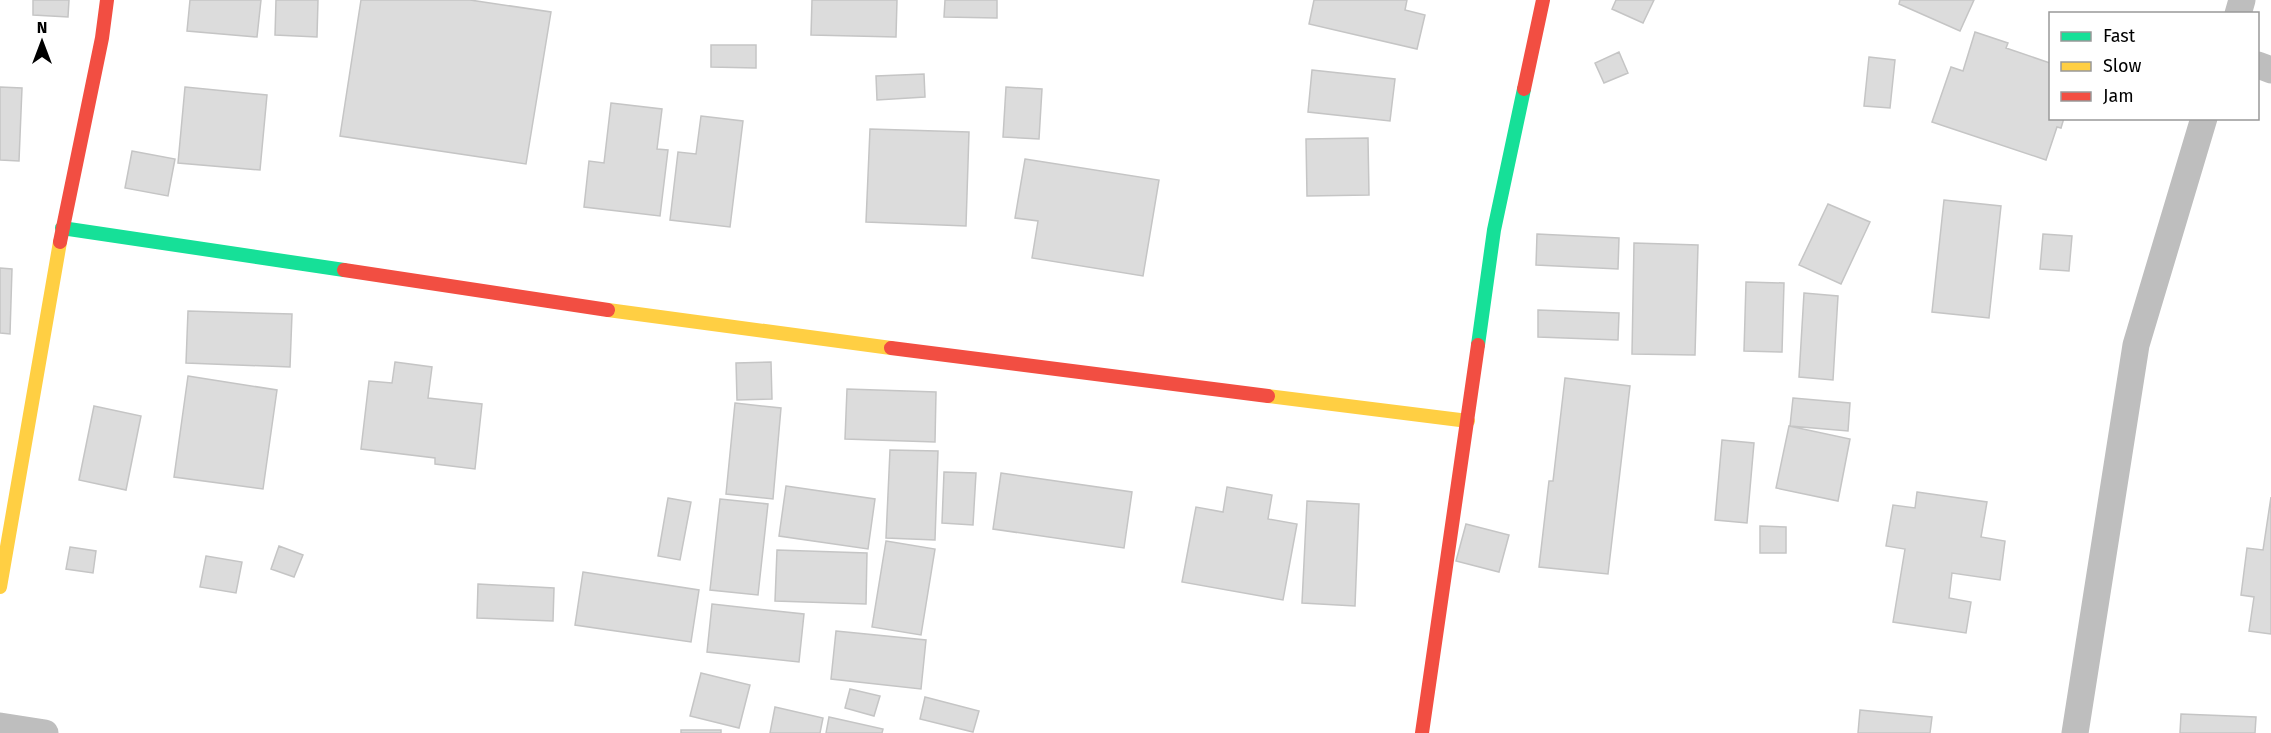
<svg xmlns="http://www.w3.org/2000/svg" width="2271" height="733" viewBox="0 0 2271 733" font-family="'Fira Sans',sans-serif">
  <rect width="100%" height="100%" fill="#fff"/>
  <path fill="#dcdcdc" stroke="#c5c5c5" stroke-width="1.5" d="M33 0H69L68 17 33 15Z
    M190 0H261L257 37 187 31Z
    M276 0H318L317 37 275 35Z
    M361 0H470L551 12 526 164 340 136Z
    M812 0H897L896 37 811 35Z
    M945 0H997V18L944 17Z
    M1314 0H1407L1405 10 1425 15 1417 49 1309 24Z
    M1616 0H1654L1643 23 1612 9Z
    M1900 0H1974L1960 31 1899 4Z
    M1975 32 2008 43 2006 48 2050 63V118H2064L2061 128 2057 127 2046 160 1932 122 1951 67 1963 71Z
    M711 45H756V68L711 67Z
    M1619 52 1628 73 1604 83 1595 63Z
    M1869 57 1895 60 1890 108 1864 106Z
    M1312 70 1395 79 1390 121 1308 112Z
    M924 74 925 97 877 100 876 76Z
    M0 87 22 88 19 161 0 160Z
    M185 87 267 95 260 170 178 163Z
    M1006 87 1042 89 1039 139 1003 137Z
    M611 103 662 109 657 149 668 150 660 216 584 207 589 161 604 163Z
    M701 116 743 121 730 227 670 220 678 152 696 154Z
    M870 129 969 132 966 226 866 222Z
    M1368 138 1369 195 1307 196 1306 139Z
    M132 151 175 159 168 196 125 188Z
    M1025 159 1159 180 1143 276 1032 258 1038 221 1015 218Z
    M1944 200 2001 206 1989 318 1932 312Z
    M1828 204 1870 222 1841 284 1799 265Z
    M1537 234 1619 238 1618 269 1536 265Z
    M2043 234 2072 236 2069 271 2040 269Z
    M1634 243 1698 245 1695 355 1632 354Z
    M0 268 12 269 10 334 0 333Z
    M1746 282 1784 283 1782 352 1744 351Z
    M1804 293 1838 296 1833 380 1799 377Z
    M1538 310 1619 313 1618 340 1538 337Z
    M188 311 292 314 290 367 186 363Z
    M395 362 432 367 428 398 482 404 475 469 435 464V458L361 449 369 381 392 383Z
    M771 362 772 399 737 400 736 363Z
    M188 376 277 390 263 489 174 477Z
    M1565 378 1630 386 1608 574 1539 567 1549 481H1553Z
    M847 389 936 392 935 442 845 439Z
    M1793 398 1850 403 1848 431 1790 426Z
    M735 403 781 408 773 499 726 494Z
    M94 406 141 416 126 490 79 480Z
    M1789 426 1850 439 1838 501 1776 488Z
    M1722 440 1754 443 1747 523 1715 520Z
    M890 450 938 451 935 540 886 538Z
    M944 472 976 473 973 525 942 523Z
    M1001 473 1132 492 1124 548 993 529Z
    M786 486 875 499 868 549 779 536Z
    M1227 487 1272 495 1268 519 1297 524 1283 600 1182 582 1196 507 1223 512Z
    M1917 492 1987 502 1981 537 2005 541 2000 580 1952 573 1949 598 1971 602 1966 633 1893 622 1905 549 1886 546 1893 505 1915 508Z
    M2271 497V634L2249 631 2254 597 2241 595 2247 548 2263 550Z
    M668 498 691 502 680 560 658 556Z
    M720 499 768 504 758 595 710 590Z
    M1307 501 1359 504 1355 606 1302 603Z
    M1466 524 1509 535 1499 572 1456 561Z
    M1760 526 1786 527V553H1760Z
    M886 541 935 549 921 635 872 627Z
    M279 546 303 555 294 577 271 569Z
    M70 547 96 551 93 573 66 569Z
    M777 550 867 553 866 604 775 601Z
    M206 556 242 562 236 593 200 587Z
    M583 572 699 590 691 642 575 625Z
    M478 584 554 588 553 621 477 618Z
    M712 604 804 614 799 662 707 652Z
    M836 631 926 640 921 689 831 679Z
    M701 673 750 685 739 728 690 716Z
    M850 689 880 696 874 716 845 708Z
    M925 697 979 711 973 732 920 719Z
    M775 707 823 718 820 733H770Z
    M1860 710 1932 717 1930 733H1858Z
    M2181 714 2256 717 2255 733H2180Z
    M829 717 883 729 882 733H826Z
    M681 730H721V733H681Z"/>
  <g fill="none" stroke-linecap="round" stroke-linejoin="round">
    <path stroke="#bebebe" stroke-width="27" d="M2238 14 2242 0
      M2258 65 2271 70
      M0 726 45 733
      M2075 733 2136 345 2204 118"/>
    <path stroke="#16e098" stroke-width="14" d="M62 228 344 270
      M1478 345 1494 230 1524 89"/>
    <path stroke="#ffcf43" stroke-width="14" d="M608 310 891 348
      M1268 396 1468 421
      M0 587 60 242"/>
    <path stroke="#f24e42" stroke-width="14" d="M1524 89 1543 0
      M60 242 102 38 107 0
      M344 270 608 310
      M891 348 1268 396
      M1422 733 1478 345"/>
  </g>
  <rect x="2049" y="12" width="210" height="108" fill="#ffffff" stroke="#999999" stroke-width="1.5"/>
  <rect x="2061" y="32" width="30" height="9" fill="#16e098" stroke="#999999" stroke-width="1.5"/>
  <text x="2103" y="42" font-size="18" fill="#000000">Fast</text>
  <rect x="2061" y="62" width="30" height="9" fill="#ffcf43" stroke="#999999" stroke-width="1.5"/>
  <text x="2103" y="72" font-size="18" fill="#000000">Slow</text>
  <rect x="2061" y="92" width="30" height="9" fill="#f24e42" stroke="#999999" stroke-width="1.5"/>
  <text x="2103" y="102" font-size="18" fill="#000000">Jam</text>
  <g transform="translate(42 42)" stroke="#ffffff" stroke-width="4.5" paint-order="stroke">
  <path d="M0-4.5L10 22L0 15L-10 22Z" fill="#000000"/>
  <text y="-9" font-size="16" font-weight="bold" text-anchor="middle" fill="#000000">N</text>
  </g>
</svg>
